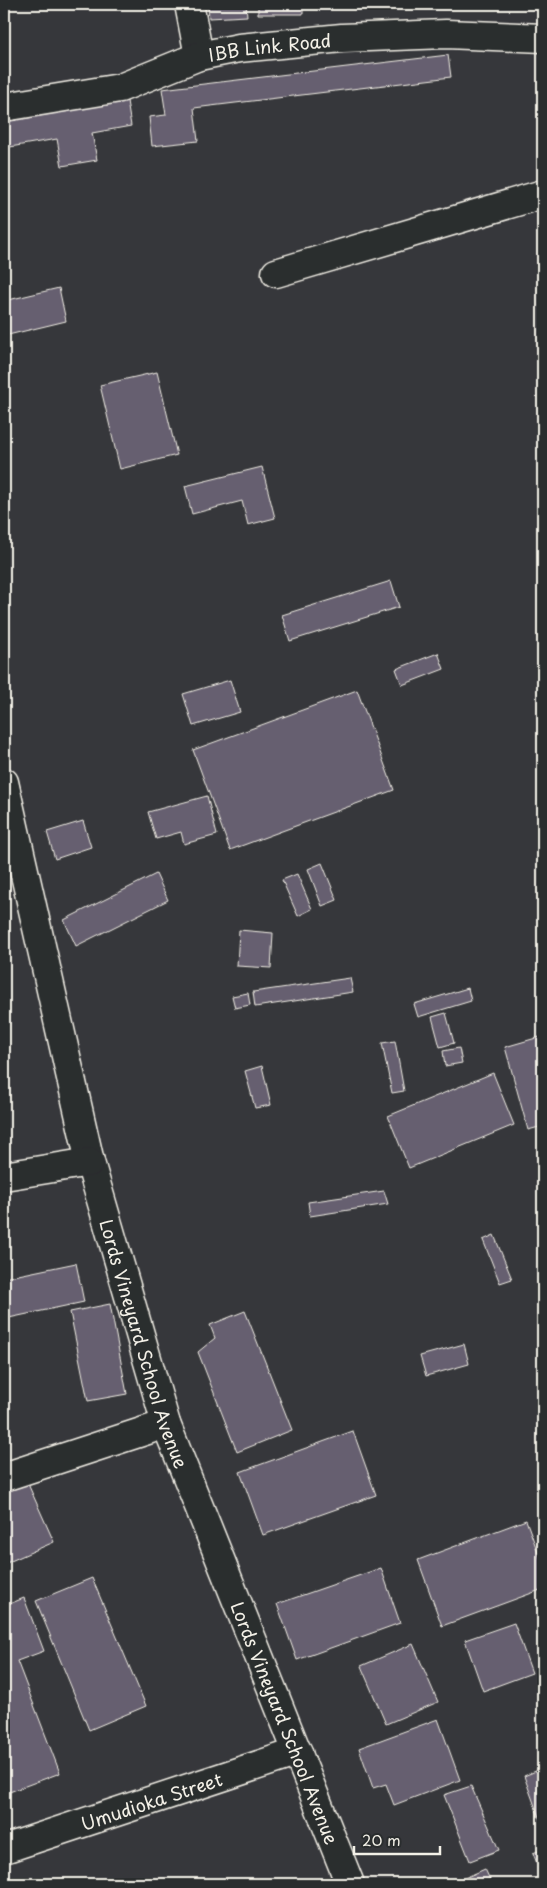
<svg xmlns="http://www.w3.org/2000/svg" width="547" height="1888" viewBox="0 0 547 1888" font-family="'Playpen Sans',sans-serif">
  <rect width="100%" height="100%" fill="#36373b"/>
  <filter id="ink" filterUnits="userSpaceOnUse"><feTurbulence type="fractalNoise" baseFrequency=".02" numOctaves="2"/><feDisplacementMap in="SourceGraphic" scale="10" xChannelSelector="R" yChannelSelector="G"/><feConvolveMatrix kernelMatrix="1 2 1 2 8 2 1 2 1" color-interpolation-filters="sRGB"/></filter>
  <g filter="url(#ink)">
    <path fill="#665f6f" stroke="#f4f1e8" d="M208 4H246L247 16 209 18Z
      M258 4H303V14H258Z
      M448 55 451 77 194 108 198 141 152 146 149 117 166 115 162 89Z
      M127 101 131 126 92 133 97 160 62 166 57 139 4 148V122Z
      M59 288 66 321 4 336V301Z
      M157 372 177 455 120 469 100 385Z
      M262 467 275 518 248 525 242 501 192 514 185 486Z
      M391 581 399 607 290 641 282 615Z
      M438 653 444 669 402 685 396 669Z
      M230 680 240 712 193 726 183 694Z
      M357 690 394 790 230 850 193 750Z
      M207 796 217 835 184 844 181 832 156 839 148 812Z
      M83 821 91 847 55 859 47 832Z
      M322 863 337 900 322 906 308 869Z
      M156 874 168 900 76 946 64 920Z
      M297 874 312 909 298 916 282 880Z
      M239 930 273 933 271 968 237 966Z
      M350 978 353 992 255 1007 253 992Z
      M468 988 471 1001 418 1017 414 1004Z
      M248 993 250 1005 235 1008 232 996Z
      M446 1013 454 1043 440 1047 432 1017Z
      M543 1036V1126L528 1130 505 1047Z
      M395 1041 404 1091 392 1093 382 1043Z
      M459 1048 462 1063 445 1066 443 1051Z
      M262 1066 271 1105 255 1108 245 1071Z
      M493 1073 514 1125 409 1168 388 1116Z
      M384 1191 388 1204 310 1216 308 1202Z
      M494 1235 512 1279 500 1283 483 1240Z
      M76 1263 84 1302 4 1319V1278Z
      M110 1304 127 1394 88 1401 70 1312Z
      M245 1311 292 1430 237 1452 198 1352 215 1338 210 1325Z
      M464 1344 469 1364 426 1376 420 1356Z
      M353 1431 376 1495 263 1535 240 1472Z
      M24 1475 54 1542 4 1564V1484Z
      M526 1520 543 1566V1589L442 1626 418 1560Z
      M381 1568 400 1623 297 1660 277 1604Z
      M92 1578 146 1706 89 1730 36 1601Z
      M24 1598 44 1651 17 1661 60 1773 4 1794V1606Z
      M514 1623 532 1673 483 1691 465 1640Z
      M413 1644 438 1702 386 1724 361 1666Z
      M438 1719 460 1780 394 1805 386 1784 373 1788 359 1748Z
      M543 1768V1828L524 1776Z
      M471 1786 499 1850 470 1861 444 1795Z
      M543 1849V1879L533 1853Z
      M485 1869 492 1884H451Z
      M118 1877 120 1884H89Z"/>
    <g fill="none" stroke-linecap="round" stroke-linejoin="round">
      <defs>
        <g id="street">
          <path d="M189 4 199 56"/>
          <path id="s1" d="M4 107 120 88 199 56 239 48 342 38 446 34 543 38"/>
          <path d="M276 273 543 194"/>
          <path id="s2" d="M4 782 90 1162 166 1424 350 1884"/>
          <path d="M4 1176 90 1162"/>
          <path d="M4 1477 166 1424"/>
          <path id="s3" d="M4 1849 298 1752"/>
        </g>
      </defs>
      <use href="#street" stroke="#f4f1e8" stroke-width="31"/>
      <use href="#street" stroke="#2a2d2e" stroke-width="28"/>
    </g>
  </g>
  <g text-anchor="middle" dominant-baseline="central" stroke-width="5" stroke-linejoin="round" paint-order="stroke">
    <g font-size="18" fill="#f4f1e8" stroke="#2a2d2e">
      <text stroke="none"><textPath href="#s1" startOffset="274">IBB Link Road</textPath></text>
      <text stroke="none"><textPath href="#s2" startOffset="579">Lords Vineyard School Avenue</textPath></text>
      <text stroke="none"><textPath href="#s2" startOffset="984">Lords Vineyard School Avenue</textPath></text>
      <text stroke="none"><textPath href="#s3" startOffset="155">Umudioka Street</textPath></text>
    </g>
  </g>
  <rect width="547" height="1888" fill="none" stroke="#2a2d2e" stroke-width="20"/>
  <rect x="10" y="10" width="527" height="1868" fill="none" stroke="#f4f1e8" stroke-width="2" filter="url(#ink)"/>
  <path d="M354 1846v8h86v-8" fill="none" stroke="#f4f1e8" stroke-width="2.5"/>
  <text x="362" y="1846" font-size="15" fill="#f4f1e8" stroke="#2a2d2e" stroke-width="4" paint-order="stroke">20 m</text>
</svg>
